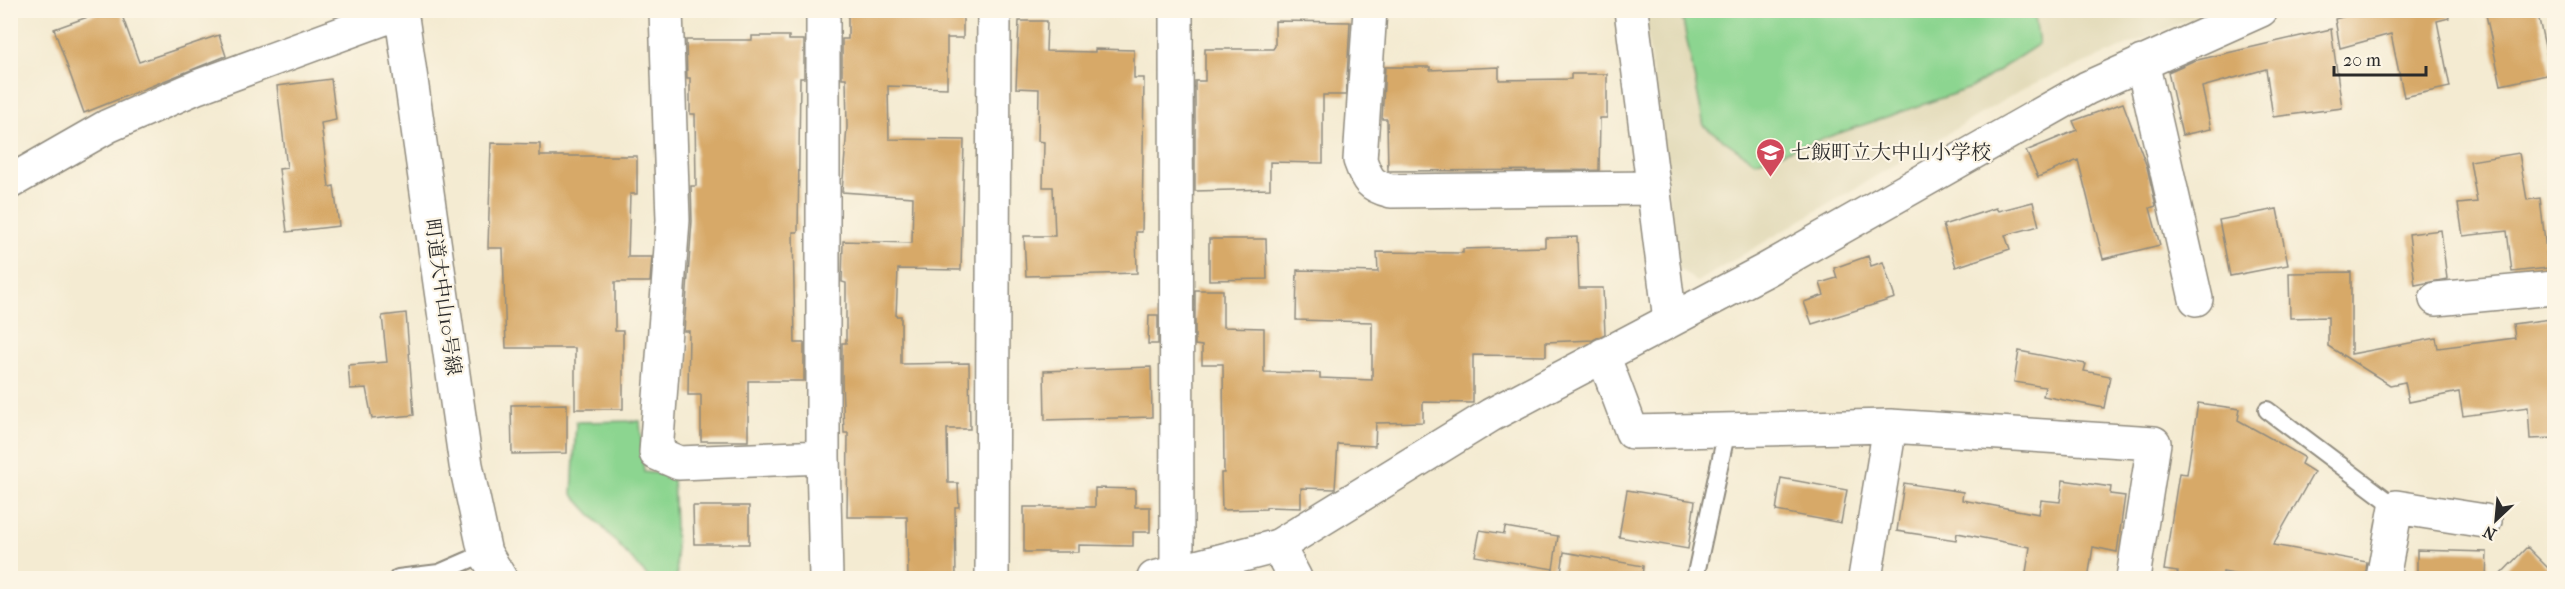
<svg xmlns="http://www.w3.org/2000/svg" width="2565" height="589" viewBox="0 0 2565 589" font-family="'IM FELL French Canon','Noto Serif JP',serif">
  <rect width="100%" height="100%" fill="#fcf5e5"/>
  <filter id="ink" filterUnits="userSpaceOnUse"><feTurbulence type="fractalNoise" baseFrequency=".0167" numOctaves="2"/><feDisplacementMap in="SourceGraphic" scale="12" xChannelSelector="R" yChannelSelector="G"/><feConvolveMatrix kernelMatrix="1 2 1 2 8 2 1 2 1" color-interpolation-filters="sRGB"/></filter>
  <filter id="wash" filterUnits="userSpaceOnUse"><feTurbulence type="fractalNoise" baseFrequency=".008" numOctaves="4" result="noise"/><feDisplacementMap in="SourceGraphic" scale="24" xChannelSelector="R" yChannelSelector="G"/><feGaussianBlur stdDeviation="1.35" result="paint"/><feColorMatrix in="noise" values="0 0 0 0 0 0 0 0 0 0 0 0 0 0 0 0 0 1.4 0 .05"/><feComposite in="paint" operator="in"/></filter>
  <g filter="url(#wash)">
    <rect width="100%" height="100%" fill="#f4ebd2"/>
    <path fill="#e3dbba" d="M1644 11H2211L2028 86 1697 282 1678 268Z"/>
    <path fill="#8cd590" stroke="#5c805e" stroke-width="1.5" d="M1681 11H2034L2039 44 1971 88 1755 162 1704 126Z
      M640 421 644 472 673 475 677 578H649L572 494 576 422Z"/>
    <g id="blocks">
      <path fill="#d7a967" d="M107 10H120L139 62 219 35 226 56 84 113 54 29Z
        M848 10 963 11V38H947V88L888 86 889 139 964 140 961 270 898 269 896 316H901V364L969 363 970 429H947L948 483H958L959 507H955L956 579H908L907 517H847L848 433H844L842 381V343H846V283L842 282 843 241 912 243 913 197 842 192 847 127 846 78H842V39H848Z
        M2367 10H2448L2449 18 2437 21 2450 87 2404 97 2391 34 2340 48 2335 19Z
        M2485 10H2537L2551 74 2501 85Z
        M1019 21H1047L1046 51 1095 52V49L1134 50V78H1144L1142 232H1136L1137 273 1026 276 1024 236H1055L1053 187H1043L1044 142 1038 141 1039 89 1016 88Z
        M1275 21 1350 22 1346 95H1323V163L1270 162V189L1195 191V81H1205V49H1273L1275 46Z
        M2331 29 2342 108 2273 117 2266 69 2202 87 2211 129 2182 135 2168 72 2193 61Z
        M752 36H789V40H804V78H800L798 232H793L795 343H804V381H748V441H701V395H688L689 331H684L692 221 691 186H696L695 114H690V78H687L686 40H752Z
        M1385 67H1430V70L1499 67V80L1571 79V74H1607V118H1600L1599 170 1388 171 1387 119H1382Z
        M331 79 336 120 321 123 329 187 334 186 339 226 287 232 279 169 287 168 277 86Z
        M2123 103 2147 167 2156 206 2150 208 2160 245 2103 259 2078 160 2038 177 2026 151 2077 130 2073 121Z
        M491 143 540 144V156H637V194H630L628 257H652L650 282H615V331H623V409H575V348H506L503 248H488Z
        M2519 153 2527 200 2540 198 2548 268 2512 272 2507 231 2463 236 2458 204 2477 202 2470 161Z
        M2033 202 2039 226 2005 235 2010 249 1956 267 1943 225 1996 208 1998 211Z
        M2277 209 2288 265 2230 276 2219 220Z
        M2441 230 2447 279 2415 285 2409 234Z
        M1577 237 1579 288H1603L1605 334 1593 340 1546 342V356L1473 355V403L1423 402V422L1376 423 1375 446 1338 444 1335 489 1301 488V508L1266 507V509L1222 510 1221 473H1224L1223 364H1202V346L1195 345V290H1223V327L1264 328V372L1320 373V378L1372 380V322L1296 320 1297 270 1378 272 1377 252 1463 253V249L1545 247V238Z
        M1209 239H1266L1267 279 1209 280Z
        M1868 256 1871 266 1883 262 1895 298 1812 324 1804 302 1824 295 1820 283 1837 278 1834 268Z
        M2351 272V354L2436 338 2438 348 2515 338 2513 324 2551 319 2554 351V438L2530 439 2528 407 2463 416 2459 392 2409 402 2405 382 2390 385 2328 346V317L2290 318 2289 273Z
        M406 313 414 415 372 419 366 388 350 389 348 365 387 362 382 316Z
        M1149 315H1158V344H1148Z
        M2019 351 2086 364 2084 371 2110 376 2104 408 2043 396 2045 387 2014 382Z
        M1151 367 1152 417 1045 420 1044 371Z
        M2198 403 2240 409 2238 420 2304 457 2301 464 2314 472 2273 545 2367 562 2365 579H2258L2223 572 2222 579H2196L2177 576 2178 572 2164 570 2179 473 2187 474Z
        M567 404V453L512 454 511 405Z
        M1781 478 1847 490 1841 523 1776 511Z
        M2063 480 2111 487 2110 494 2125 496 2117 552 2093 547 2088 579H2025L2030 547 1957 533 1956 540 1897 531 1904 483 1963 492 1962 500 2039 514 2041 500 2060 502Z
        M1095 488 1135 489V507H1150V532H1133V546L1079 545V552H1024V507H1095Z
        M1627 490 1695 501 1688 549 1619 537Z
        M693 506H749V544H694Z
        M1505 527 1558 536 1553 569 1475 556 1480 530 1504 534Z
        M2527 547 2554 574V579H2496Z
        M2417 550 2487 552 2486 579H2417Z
        M1564 552 1643 566 1642 579H1560Z"/>
    </g>
  </g>
  <g filter="url(#ink)">
    <use href="#blocks" fill-opacity="0" stroke="#908b7e" stroke-width="1.5"/>
    <g fill="none" stroke-linecap="round" stroke-linejoin="round">
      <defs>
        <path id="lane" d="M2267 410 2396 507
          M398 578 439 573 485 553
          M1695 578 1727 430"/>
        <path id="street" d="M666 10 673 220 656 453 679 463 823 457
          M823 10V457L826 578
          M1176 10 1177 573
          M1370 10 1360 160C1367 180 1370 186 1391 191L1654 188
          M1631 10 1670 320
          M2142 62 2196 299
          M10 182 108 126 197 87 401 12
          M2436 299 2554 288
          M1603 355 1632 432 1890 426 2154 443 2133 578
          M1278 546 1491 415 1766 270 2087 88 2261 10
          M992 578 994 10
          M1865 578 1890 426
          M2383 578 2396 507 2485 521"/>
        <path id="secondary" d="M401 10 466 465 485 553 500 578
          M1154 578 1278 546 1295 578"/>
      </defs>
      <use href="#lane" stroke="#908b7e" stroke-width="20"/>
      <use href="#street" stroke="#908b7e" stroke-width="36"/>
      <use href="#secondary" stroke="#908b7e" stroke-width="36"/>
      <use href="#lane" stroke="#fff" stroke-width="16"/>
      <use href="#street" stroke="#fff" stroke-width="33"/>
      <use href="#secondary" stroke="#fff" stroke-width="33"/>
    </g>
  </g>
  <defs>
    <symbol id="school-pin" viewBox="-11 -11 22 30"><path d="M0 17L-7.5 6A9.5 9.5 0 1 1 7.5 6Z" fill="#d1495b" stroke="#fcf5e5"/><path d="M0-5L7-2L0 1L-7-2ZM-4 1L0 2.5L4 1V4Q0 6-4 4Z" fill="#fff"/></symbol>
  </defs>
  <g fill-rule="evenodd">
    <use href="#school-pin" x="1754" y="136" width="33" height="45"/>
  </g>
  <g text-anchor="middle" dominant-baseline="central" stroke-width="4.5" stroke-linejoin="round" paint-order="stroke">
    <g font-size="20" fill="#2b2b2b" stroke="#fcf5e5" text-anchor="start">
      <text x="1791" y="152">七飯町立大中山小学校</text>
    </g>
    <g font-size="20" fill="#2b2b2b" stroke="#fcf5e5">
      <text transform="translate(443 297) rotate(82)">町道大中山10号線</text>
    </g>
  </g>
  <rect width="2565" height="589" fill="none" stroke="#fcf5e5" stroke-width="36"/>
  <g transform="translate(2496 520) rotate(206)" stroke="#fcf5e5" stroke-width="4.5" paint-order="stroke">
  <path d="M0-4.5L10 22L0 15L-10 22Z" fill="#2b2b2b"/>
  <text y="-9" font-size="16" font-weight="bold" text-anchor="middle" fill="#2b2b2b">N</text>
  </g>
  <path d="M2334 66v9h92v-9" fill="none" stroke="#2b2b2b" stroke-width="3"/>
  <text x="2343" y="66" font-size="18" fill="#2b2b2b" stroke="#fcf5e5" stroke-width="4.5" paint-order="stroke">20 m</text>
</svg>
